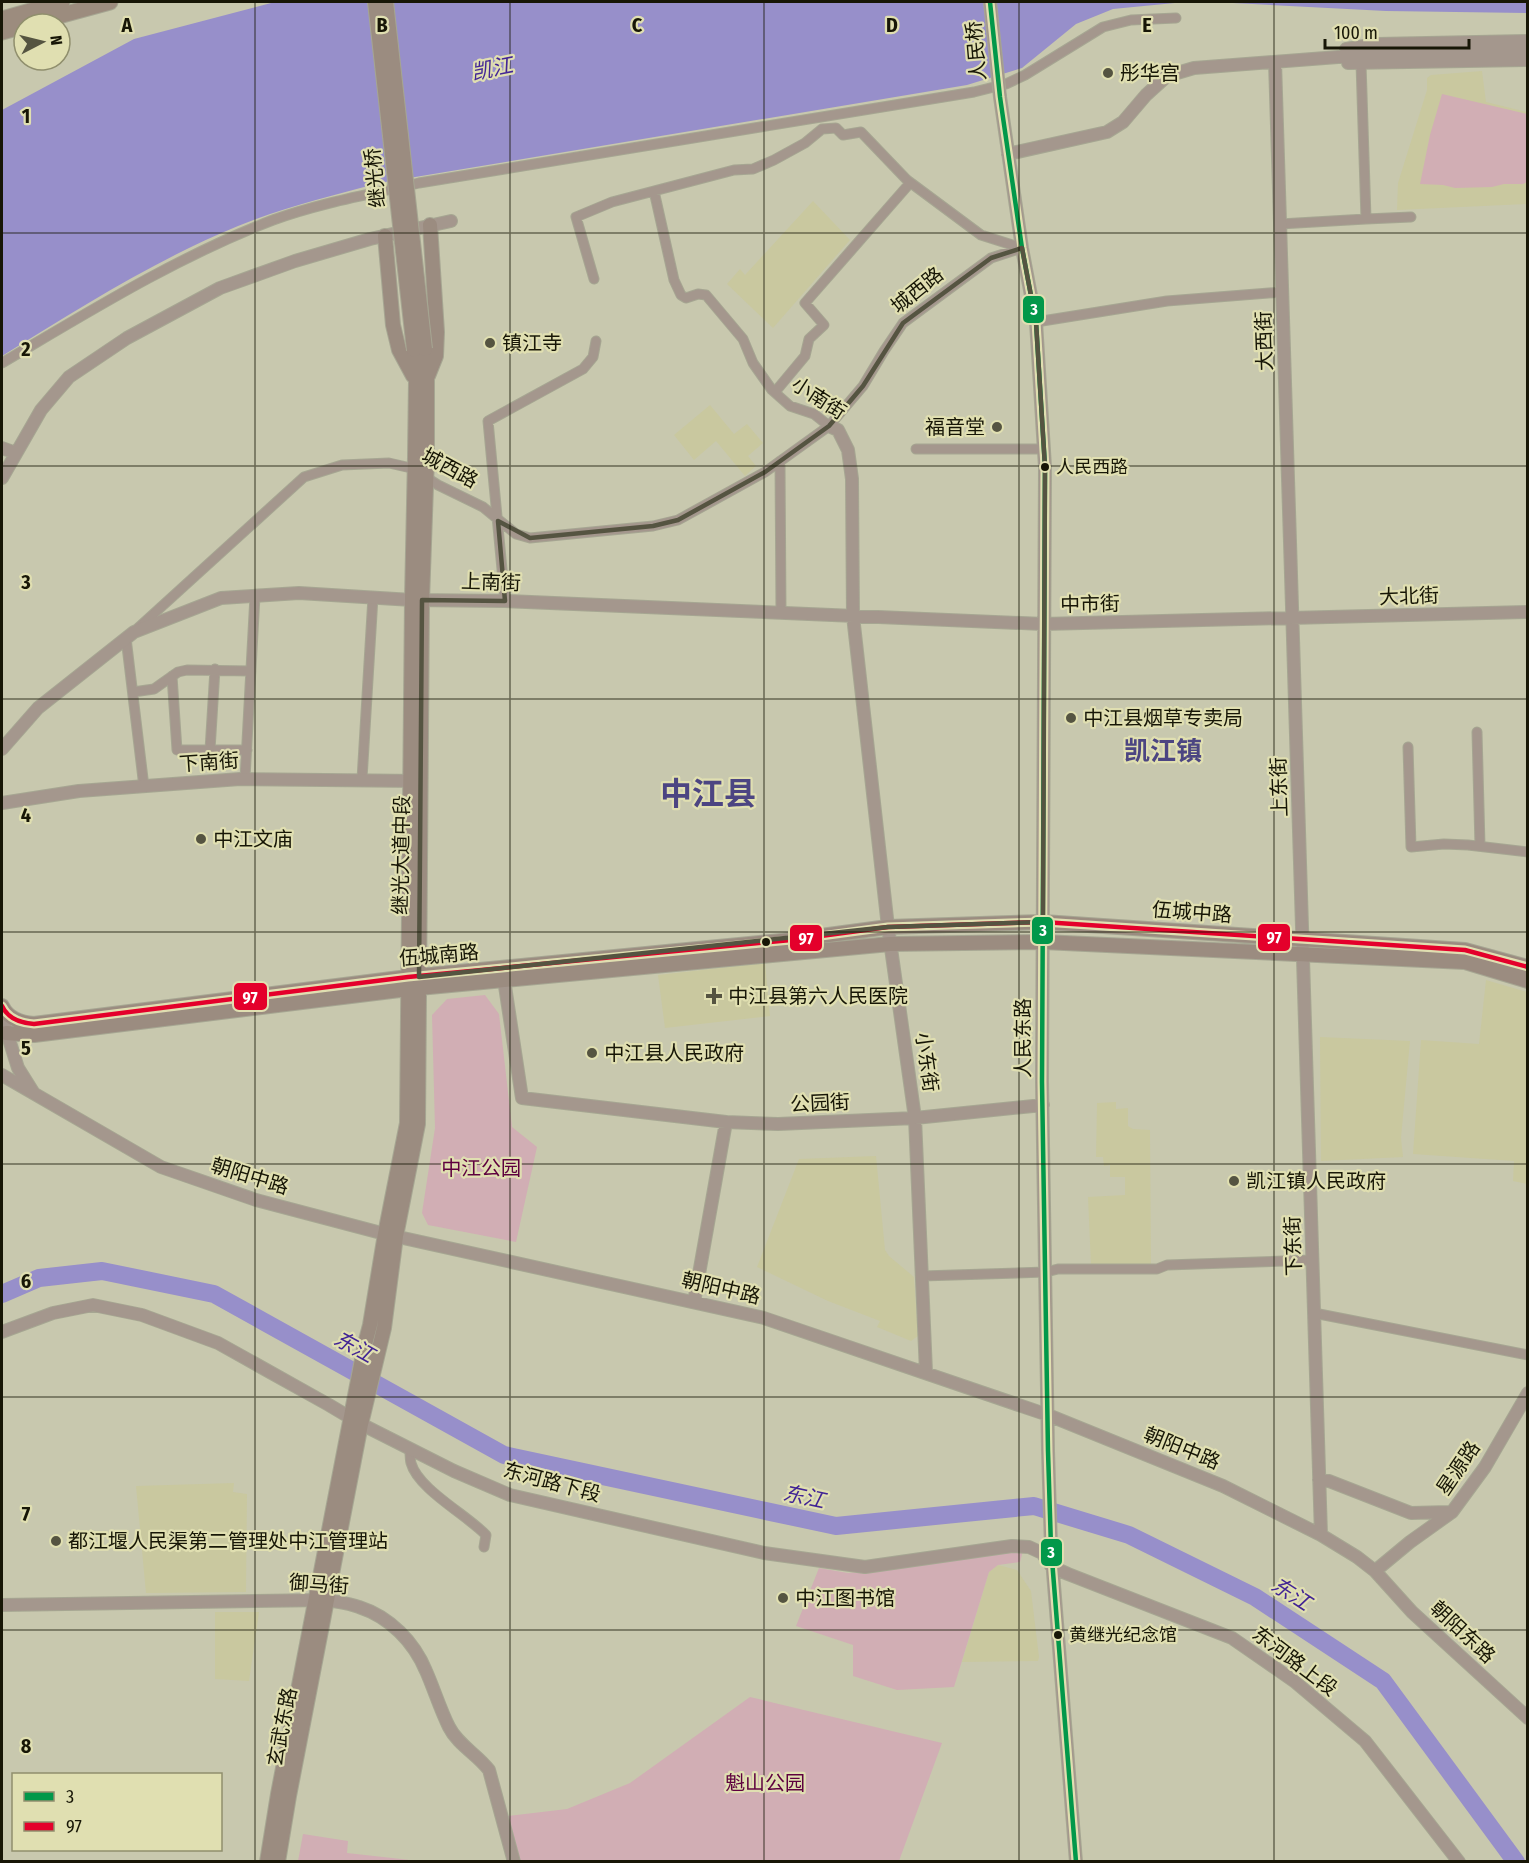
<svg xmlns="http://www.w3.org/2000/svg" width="1529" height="1863" viewBox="0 0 1529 1863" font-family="'Fira Sans Condensed','Noto Sans SC',sans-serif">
  <rect width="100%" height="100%" fill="#c8c8ae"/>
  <path fill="#c9c89f" d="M1482 71 1486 102 1527 112V204L1397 210 1398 183 1427 90V78L1431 75Z
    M813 201 850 240 773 328 727 284 740 269 745 275Z
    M710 405 734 434 747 424 763 443 748 456 756 466 745 476 716 441 694 460 674 435Z
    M765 963 770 1016 665 1028 658 975Z
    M1486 980 1527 992V1184L1513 1181 1514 1161 1413 1154 1421 1040 1479 1044Z
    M1320 1037 1410 1041 1401 1138 1403 1157 1321 1161Z
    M1116 1102V1109L1128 1108V1126L1133 1129 1150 1130 1151 1265H1091L1088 1197 1125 1195V1177H1110V1165L1104 1166 1103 1157H1096L1097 1103Z
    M876 1156 885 1250 889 1256 914 1277 918 1336 911 1341 877 1327 880 1321 828 1301 757 1267 799 1159Z
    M234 1483 233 1492 247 1494 246 1592 146 1593 136 1486Z
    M998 1565 1017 1570 1031 1591 1039 1657 1038 1661 962 1662 989 1572Z
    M215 1612H259L249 1681 215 1679Z"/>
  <path fill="#d1aeb4" d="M1442 94 1527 114V182L1523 184H1504L1492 187 1455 188 1443 185 1420 184 1430 135Z
    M485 995 499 1014 512 1127 537 1147 516 1242 428 1225 422 1213 435 1128 432 1015 447 999Z
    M1010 1551H1023L1020 1562 998 1565 989 1572 954 1687 897 1690 853 1676V1645L796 1626 819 1568 848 1573 907 1567Z
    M750 1697 942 1743 899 1861H508L499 1817 567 1809 630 1783Z
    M303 1834 348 1841 347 1853 419 1861H298Z"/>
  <path fill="#978fca" d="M275 2H1185L1113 9 1076 24 1022 68 967 85 379 183C331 196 284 207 238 226 155 260 78 309 2 356V110L134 39Z
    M1213 2H1527L1528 13 1386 11Z"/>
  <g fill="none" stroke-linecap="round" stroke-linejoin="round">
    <path stroke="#978fca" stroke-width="18" d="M2 1294 39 1278 102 1271 214 1294 504 1455 836 1526 1034 1506 1129 1535 1255 1597 1383 1681 1516 1862"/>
    <defs>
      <path id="minor" d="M654 191 674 280 681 295 686 298 698 294 706 295 743 339 753 363 772 390 790 406 814 414 829 426
        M1366 219 1411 217
        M1280 224 1366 219 1361 63
        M594 279 576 217 612 202 734 170 753 169 774 160 805 143 822 129 836 128 843 135 861 132 907 180 981 235 1022 248
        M1036 322 1167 301 1282 292
        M2 363C90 311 177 257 273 220 320 203 371 194 419 183L974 92 1006 84 1025 75 1103 27 1131 20 1176 18
        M775 392 805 356 809 339 824 325 805 303 910 183
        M916 449H1044
        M780 461 781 613
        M505 601 488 421 583 369 593 357 596 341
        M138 628 304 477 342 465 389 463 411 468 438 485 483 507 516 534 530 538 653 526 678 520 765 472 829 426 863 386 884 351 903 323 991 258 1022 248
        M126 638 144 787
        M172 676 177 750H247
        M133 692 154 689 178 672 187 670 251 671
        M1477 732 1480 846
        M1408 747 1411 847 1444 844 1468 845 1528 852
        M210 750 215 669
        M245 778 255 596
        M362 779 373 597
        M922 1276 1046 1272 1058 1269H1157L1167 1265 1313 1260
        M1314 1313 1528 1355
        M410 1449C410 1453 410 1459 411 1463 418 1489 467 1515 486 1535L484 1547"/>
      <path id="tertiary" d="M1346 49 1377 44 1528 41
        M1275 62 1321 1535
        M1348 63 1528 60
        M1000 97 1022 248 1036 322 1045 467 1042 1082 1048 1451 1051 1547 1076 1862
        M1008 154 1107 132 1123 122 1146 95 1167 76 1194 68 1377 54 1528 51
        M829 426 838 430 848 450 852 479 853 616 888 927 915 1118 926 1372
        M2 448 16 453
        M2 478 41 410 69 377 127 338 220 288 295 261 370 239 451 221
        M2 749 38 708 134 632 221 598 299 593 412 600 505 601 1043 624 1528 612
        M2 803 79 791 240 779 418 781
        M503 973 522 1098 726 1122 778 1124 915 1118 1043 1105
        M2 1017 18 1068 33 1092
        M2 1075 161 1167 256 1200 385 1234 764 1318 1048 1415 1223 1486 1321 1535 1357 1557 1375 1571 1412 1612 1528 1718
        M694 1302 726 1122
        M2 1332 53 1313 93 1305 142 1315 218 1343 329 1405 361 1424 454 1471 510 1495 764 1553 865 1567 1012 1546 1029 1547 1042 1553 1052 1567 1068 1574 1232 1638 1294 1681 1365 1741 1459 1862
        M1319 1480 1329 1481 1411 1513 1450 1512
        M1375 1571 1410 1542 1452 1512 1485 1467 1528 1393
        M2 1605 327 1600C338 1602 349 1603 359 1607 390 1617 414 1642 426 1671 434 1689 440 1709 449 1727 458 1745 477 1754 489 1770L514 1862"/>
      <path id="secondary" d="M385 236 393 325 399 350 413 376
        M428 376 436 356 437 332 430 225
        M2 1006C8 1019 20 1023 34 1024L408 977 791 940 888 927 1043 922 1465 950 1528 967
        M6 1033 34 1035 408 989 890 944 1043 942 1465 962 1528 981
        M267 1862 278 1794 365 1344 370 1325 385 1234 407 1123 412 600 415 457 416 380 414 350
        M278 1862 289 1796 361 1424 384 1328 396 1236 418 1124 422 600 427 458V380L425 349"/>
      <path id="primary" d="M2 19 62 2
        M29 24 110 2
        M2 32 24 26"/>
    </defs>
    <use href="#minor" stroke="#a6a692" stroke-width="11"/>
    <use href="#tertiary" stroke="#a6a692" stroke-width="14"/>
    <use href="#secondary" stroke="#a6a692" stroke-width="16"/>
    <use href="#primary" stroke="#a6a692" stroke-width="17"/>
    <use href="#minor" stroke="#a4978d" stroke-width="9"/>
    <use href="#tertiary" stroke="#a4978d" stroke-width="12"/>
    <use href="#secondary" stroke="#9b8c80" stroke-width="14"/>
    <use href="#primary" stroke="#9c8c7e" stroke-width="15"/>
    <defs>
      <path id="tertiary-bridge" d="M990 2 1000 97"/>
      <path id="secondary-bridge" d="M375 2 414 350
        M386 2 425 349"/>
    </defs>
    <use href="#tertiary-bridge" stroke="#a6a692" stroke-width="14" stroke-linecap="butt"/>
    <use href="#secondary-bridge" stroke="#a6a692" stroke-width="16" stroke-linecap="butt"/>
    <use href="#tertiary-bridge" stroke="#a4978d" stroke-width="12"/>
    <use href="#secondary-bridge" stroke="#9b8c80" stroke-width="14"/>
    <defs>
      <path id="bus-1" d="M990 2 1000 97 1022 248 1036 322 1045 467 1042 1082 1048 1451 1051 1547 1076 1862"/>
      <path id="bus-2" d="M2 1006C8 1019 20 1023 34 1024L408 977 791 940 888 927 1043 922 1465 950 1528 967"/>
    </defs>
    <use href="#bus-1" stroke="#e0dfb1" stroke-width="9"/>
    <use href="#bus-2" stroke="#e0dfb1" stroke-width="9"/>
    <use href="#bus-1" stroke="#02984a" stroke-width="4.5"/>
    <use href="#bus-2" stroke="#e4002b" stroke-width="4.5"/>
  </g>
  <path fill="none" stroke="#555441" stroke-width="4.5" stroke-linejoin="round" d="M1022 248 1036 322 1045 467 1043 922 888 927 419 977 422 600 505 601 498 521 530 538 653 526 678 520 765 472 829 426 863 386 903 323 991 258Z"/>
  <path fill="none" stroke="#171606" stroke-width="1.5" stroke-opacity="0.55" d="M255 2V1862M510 2V1862M764 2V1862M1019 2V1862M1274 2V1862M2 233H1528M2 466H1528M2 699H1528M2 932H1528M2 1164H1528M2 1397H1528M2 1630H1528"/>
  <g fill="#555441" stroke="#e0dfb1" stroke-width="2">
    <circle cx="1108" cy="73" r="6"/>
    <circle cx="490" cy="343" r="6"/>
    <circle cx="997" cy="427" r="6"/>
    <circle cx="1071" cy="718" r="6"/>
    <circle cx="201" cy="839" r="6"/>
    <path d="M711 987h6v6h6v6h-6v6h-6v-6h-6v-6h6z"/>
    <circle cx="592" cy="1053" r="6"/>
    <circle cx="1234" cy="1181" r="6"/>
    <circle cx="56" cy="1541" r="6"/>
    <circle cx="783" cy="1598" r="6"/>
  </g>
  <g fill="#171606" stroke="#e0dfb1" stroke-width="2">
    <circle cx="1045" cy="467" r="5"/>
    <circle cx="766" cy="942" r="5"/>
    <circle cx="1058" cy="1635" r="5"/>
  </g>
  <g text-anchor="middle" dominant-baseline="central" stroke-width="4.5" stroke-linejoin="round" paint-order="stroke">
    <g font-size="18" fill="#171606" stroke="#e0dfb1" text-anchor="start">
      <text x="1056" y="467">人民西路</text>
      <text x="1069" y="1635">黄继光纪念馆</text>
    </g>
    <g font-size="20" fill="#171606" stroke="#e0dfb1">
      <text transform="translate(976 51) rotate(-95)">人民桥</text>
      <text transform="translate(375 178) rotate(-96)">继光桥</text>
      <text transform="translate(917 290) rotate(-39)">城西路</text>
      <text transform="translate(1264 341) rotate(-92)">大西街</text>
      <text transform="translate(819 398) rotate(33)">小南街</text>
      <text transform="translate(450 468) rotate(28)">城西路</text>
      <text transform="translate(491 582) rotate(2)">上南街</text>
      <text transform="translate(1409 596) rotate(-2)">大北街</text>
      <text transform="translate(1090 604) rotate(-1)">中市街</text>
      <text transform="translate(209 762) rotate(-4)">下南街</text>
      <text transform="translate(1279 787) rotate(-92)">上东街</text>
      <text transform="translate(401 855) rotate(-89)">继光大道中段</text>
      <text transform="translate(1192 912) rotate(4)">伍城中路</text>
      <text transform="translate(439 955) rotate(-5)">伍城南路</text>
      <text transform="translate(1023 1038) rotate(-90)">人民东路</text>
      <text transform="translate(927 1062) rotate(82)">小东街</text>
      <text transform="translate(820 1103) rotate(-3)">公园街</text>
      <text transform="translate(250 1176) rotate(17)">朝阳中路</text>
      <text transform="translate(1293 1246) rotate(-92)">下东街</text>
      <text transform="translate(721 1288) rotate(13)">朝阳中路</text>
      <text transform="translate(1182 1448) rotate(22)">朝阳中路</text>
      <text transform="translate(1458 1468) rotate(-56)">星源路</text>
      <text transform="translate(552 1482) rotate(15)">东河路下段</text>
      <text transform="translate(319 1584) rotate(4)">御马街</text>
      <text transform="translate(1463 1632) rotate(43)">朝阳东路</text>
      <text transform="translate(1295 1661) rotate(37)">东河路上段</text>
      <text transform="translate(282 1727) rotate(-79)">玄武东路</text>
    </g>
    <g font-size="20" fill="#171606" stroke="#e0dfb1" text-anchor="start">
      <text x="1120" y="73">彤华宫</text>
      <text x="502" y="343">镇江寺</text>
      <text x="985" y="427" text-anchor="end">福音堂</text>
      <text x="1083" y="718">中江县烟草专卖局</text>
      <text x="213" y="839">中江文庙</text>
      <text x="728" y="996">中江县第六人民医院</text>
      <text x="604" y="1053">中江县人民政府</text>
      <text x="1246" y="1181">凯江镇人民政府</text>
      <text x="68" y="1541">都江堰人民渠第二管理处中江管理站</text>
      <text x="795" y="1598">中江图书馆</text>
    </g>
    <g font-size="20" fill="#5e003f" stroke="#e0dfb1">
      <text x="481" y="1168">中江公园</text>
      <text x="765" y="1783">魁山公园</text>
    </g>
    <g font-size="21" font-style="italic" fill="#422595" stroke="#e0dfb1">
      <text transform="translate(492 69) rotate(-11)">凯江</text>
      <text transform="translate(354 1347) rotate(29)">东江</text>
      <text transform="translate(804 1497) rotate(12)">东江</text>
      <text transform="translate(1291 1594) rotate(33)">东江</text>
    </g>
    <g font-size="26" font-weight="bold" fill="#4c4582" stroke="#e0dfb1">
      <text x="1163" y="751">凯江镇</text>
    </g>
    <g font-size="32" font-weight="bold" fill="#4c4582" stroke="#e0dfb1">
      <text x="708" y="794">中江县</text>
    </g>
  </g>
  <g font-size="20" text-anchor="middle" font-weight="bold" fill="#171606" stroke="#e0dfb1" stroke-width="4.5" stroke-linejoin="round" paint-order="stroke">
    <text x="127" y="32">A</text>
    <text x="382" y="32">B</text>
    <text x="637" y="32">C</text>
    <text x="892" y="32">D</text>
    <text x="1147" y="32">E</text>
    <text x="26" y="123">1</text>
    <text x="26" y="356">2</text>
    <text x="26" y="589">3</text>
    <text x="26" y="822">4</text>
    <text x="26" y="1055">5</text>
    <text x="26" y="1288">6</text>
    <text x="26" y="1521">7</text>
    <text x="26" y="1753">8</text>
  </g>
  <g stroke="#e0dfb1" stroke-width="2">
    <rect x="1022" y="295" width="23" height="29" rx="6" fill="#02984a"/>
    <rect x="1031" y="916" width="23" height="29" rx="6" fill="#02984a"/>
    <rect x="1257" y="923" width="34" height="29" rx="6" fill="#e4002b"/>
    <rect x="789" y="924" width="34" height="28" rx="6" fill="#e4002b"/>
    <rect x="233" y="982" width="35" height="29" rx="6" fill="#e4002b"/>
    <rect x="1040" y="1538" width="23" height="29" rx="6" fill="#02984a"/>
  </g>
  <g font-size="16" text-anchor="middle" font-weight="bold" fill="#fff">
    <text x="1034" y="315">3</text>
    <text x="1043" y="936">3</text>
    <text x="1274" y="943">97</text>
    <text x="806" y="944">97</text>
    <text x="250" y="1003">97</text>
    <text x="1051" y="1558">3</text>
  </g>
  <rect width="1529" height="1863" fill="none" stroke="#171606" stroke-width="6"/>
  <rect x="12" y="1773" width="210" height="78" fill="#e0dfb1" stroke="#908f6d" stroke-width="1.5"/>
  <rect x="24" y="1792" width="30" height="9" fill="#02984a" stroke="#908f6d" stroke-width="1.5"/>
  <text x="66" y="1803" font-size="18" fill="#171606">3</text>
  <rect x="24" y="1822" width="30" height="9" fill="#e4002b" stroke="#908f6d" stroke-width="1.5"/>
  <text x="66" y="1833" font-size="18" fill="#171606">97</text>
  <g transform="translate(42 42) rotate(83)"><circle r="28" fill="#e0dfb1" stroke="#908f6d" stroke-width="1.5"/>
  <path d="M0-4.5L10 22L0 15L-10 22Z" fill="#555441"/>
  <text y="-9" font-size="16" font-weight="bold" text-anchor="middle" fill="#171606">N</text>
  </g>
  <path d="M1325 39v9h144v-9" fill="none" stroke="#171606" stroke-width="3"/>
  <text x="1334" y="39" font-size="18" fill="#171606" stroke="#e0dfb1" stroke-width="4.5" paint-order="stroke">100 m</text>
</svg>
